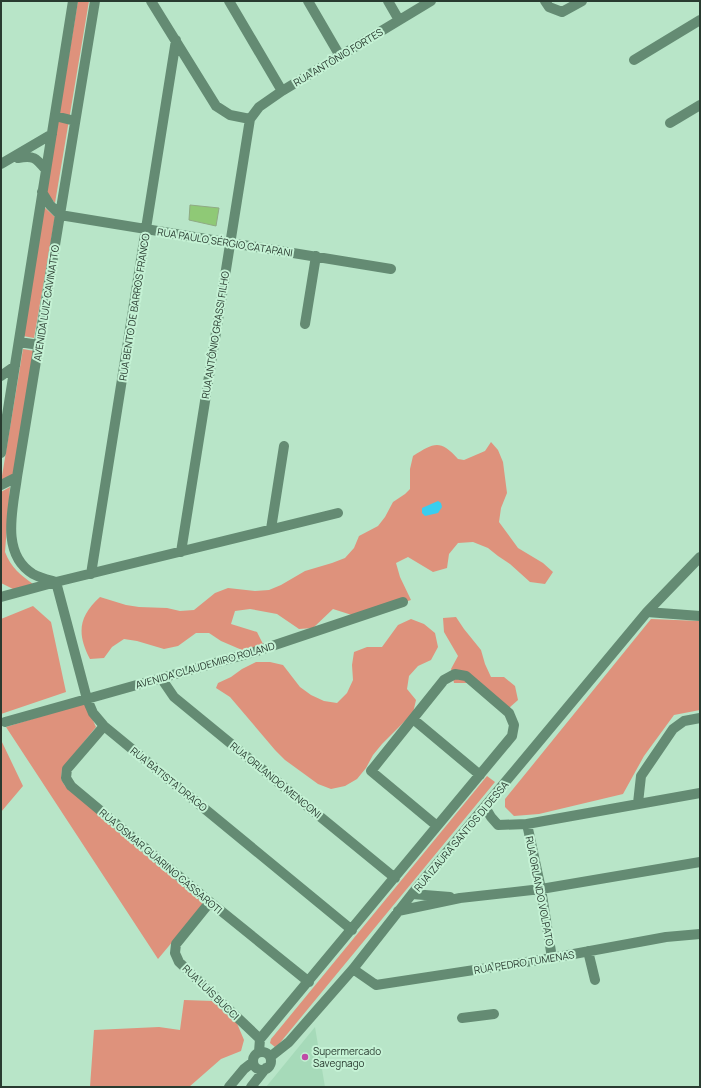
<svg xmlns="http://www.w3.org/2000/svg" width="701" height="1088" viewBox="0 0 701 1088" font-family="Manrope,sans-serif">
  <rect width="100%" height="100%" fill="#b8e5c8"/>
  <path fill="#a6dab9" d="M315 1027 325 1087H266Z"/>
  <path fill="#de927c" d="M78 1H89L55 203 46 192Z
    M44 207 55 217 34 338 23 336Z
    M23 349 34 351 13 475 1 482Z
    M491 442 498 450 503 462 507 493 501 508 499 522 518 548 543 563 553 572 545 584 530 582 510 564 498 556 488 548 473 542 458 543 449 554 447 568 433 572 408 557 396 563 400 577 411 600 358 617 333 609 313 628 299 629 277 614 250 609 235 611 231 624 257 632 263 644 250 651 242 650 221 641 209 633H196L178 646 164 649 137 641 124 639 112 647 104 658 90 659C77 634 78 617 100 597L126 605 139 607 167 608 180 611 194 610 215 593 228 588 255 591 269 590 281 585 305 571 332 563 345 558 354 548 359 536 378 526 385 517 393 502 405 494 410 489V469L413 456C434 443 440 439 458 459L464 460 485 451Z
    M10 487 5 552C11 568 21 575 33 584L15 590 1 583V492Z
    M33 606 51 622 66 692 1 714V619Z
    M456 617 464 629 481 650 485 664 491 677H504L515 686 518 700 509 708 468 683H454L451 669 458 656 444 632 443 618Z
    M411 619 424 624 435 633 438 647 431 660 418 666 409 676 407 689 416 700 413 713 382 744 373 755 366 768 357 779 345 786 331 789 318 784 285 760 275 750 230 697 216 688 218 683 231 677 242 669 256 662H270L283 665 300 687 311 695 324 701 337 703 347 693 353 680 352 665 354 652 367 647H382L398 625Z
    M651 619 700 621V710L674 715 644 756 623 794 539 814 514 816 505 807V799Z
    M85 703 96 727 62 769 61 779 65 786 204 904 158 959 6 727Z
    M1 740 23 786 1 812Z
    M487 776 495 782 279 1044 275 1047 270 1043 271 1039Z
    M184 1000 213 1001 236 1021 244 1040 241 1051 221 1059 189 1087H90L94 1030 159 1027 180 1030Z"/>
  <path fill="#39ceef" d="M438 501 441 503 442 507 438 513 425 516 422 513V508Z"/>
  <path fill="#8fc976" stroke="#8faa84" d="M190 205 219 208 216 226 189 220Z"/>
  <g fill="none" stroke-linecap="round" stroke-linejoin="round">
    <path stroke="#648b73" stroke-width="10" d="M151 1 216 106 230 115 250 119
      M229 1 282 91
      M308 1 340 56
      M388 1 399 20
      M545 1 549 7 562 12 582 1
      M634 60 700 20
      M55 116 75 121
      M670 123 700 105
      M18 158C34 155 36 158 46 170
      M1 164 52 134
      M42 192 50 205 60 215 391 269
      M305 324 316 256
      M19 342 39 345
      M1 376 15 366
      M1 453 73 1
      M1 485 17 477
      M271 529 284 446
      M181 552 250 119 259 107 282 91 431 1
      M91 574 176 40
      M56 582C49 580 40 578 33 574 0 554 13 508 17 477L95 1
      M56 582 87 699 93 713 104 726 352 930
      M1 597 56 582 338 513
      M647 612 700 616
      M161 678 174 697 395 878
      M413 719 480 775
      M5 722 254 652 403 602
      M104 726 67 769 66 778 71 786 210 902 309 982
      M638 803 641 776 673 729 684 721 700 718
      M485 807 491 817 498 825 527 824 700 793
      M527 824 541 889 552 958
      M412 894 450 897
      M210 902 176 944 175 953 179 962 260 1039
      M398 911 460 898 541 889 700 862
      M588 951 595 980
      M353 969 376 985 552 958 666 937 700 934
      M462 1018 494 1014
      M259 1052 260 1039 512 736 514 725 509 713 466 676 455 674 444 680 371 771 437 826
      M253 1061a9 9 0 1 1 18 0a9 9 0 1 1-18 0Z
      M270 1057 289 1042 353 969 412 894 647 612 700 557
      M229 1087 244 1069 253 1062
      M251 1087 266 1068"/>
  </g>
  <circle fill="#bf4ca7" stroke="#c5f2d5" stroke-width="1.5" cx="305" cy="1057" r="4"/>
  <g text-anchor="middle" dominant-baseline="central" stroke-width="4" stroke-linejoin="round" paint-order="stroke">
    <g font-size="10" fill="#293b30" stroke="#c5f2d5">
      <text transform="translate(338 57) rotate(-31)">RUA ANTÔNIO FORTES</text>
      <text transform="translate(225 242) rotate(9)">RUA PAULO SÉRGIO CATAPANI</text>
      <text transform="translate(46 303) rotate(-81)">AVENIDA LUIZ CAVINATTO</text>
      <text transform="translate(134 307) rotate(-81)">RUA BENTO DE BARROS FRANCO</text>
      <text transform="translate(215 335) rotate(-81)">RUA ANTÔNIO GRASSI FILHO</text>
      <text transform="translate(205 665) rotate(-16)">AVENIDA CLAUDEMIRO ROLAND</text>
      <text transform="translate(169 779) rotate(39)">RUA BATISTA DRAGO</text>
      <text transform="translate(276 780) rotate(39)">RUA ORLANDO MENCONI</text>
      <text transform="translate(461 836) rotate(-50)">RUA IZAURA SANTOS DI DESSA</text>
      <text transform="translate(161 861) rotate(40)">RUA OSMAR GUARINO CASSAROTI</text>
      <text transform="translate(540 891) rotate(79)">RUA ORLANDO VOLPATO</text>
      <text transform="translate(524 962) rotate(-9)">RUA PEDRO TUMENAS</text>
      <text transform="translate(211 992) rotate(44)">RUA LUÍS BUCCI</text>
    </g>
    <g font-size="10" fill="#293b30" stroke="#c5f2d5" text-anchor="start">
      <text x="313" y="1051">Supermercado<tspan x="313" dy="12">Savegnago</tspan></text>
    </g>
  </g>
  <rect width="701" height="1088" fill="none" stroke="#293b30" stroke-width="4"/>
</svg>
